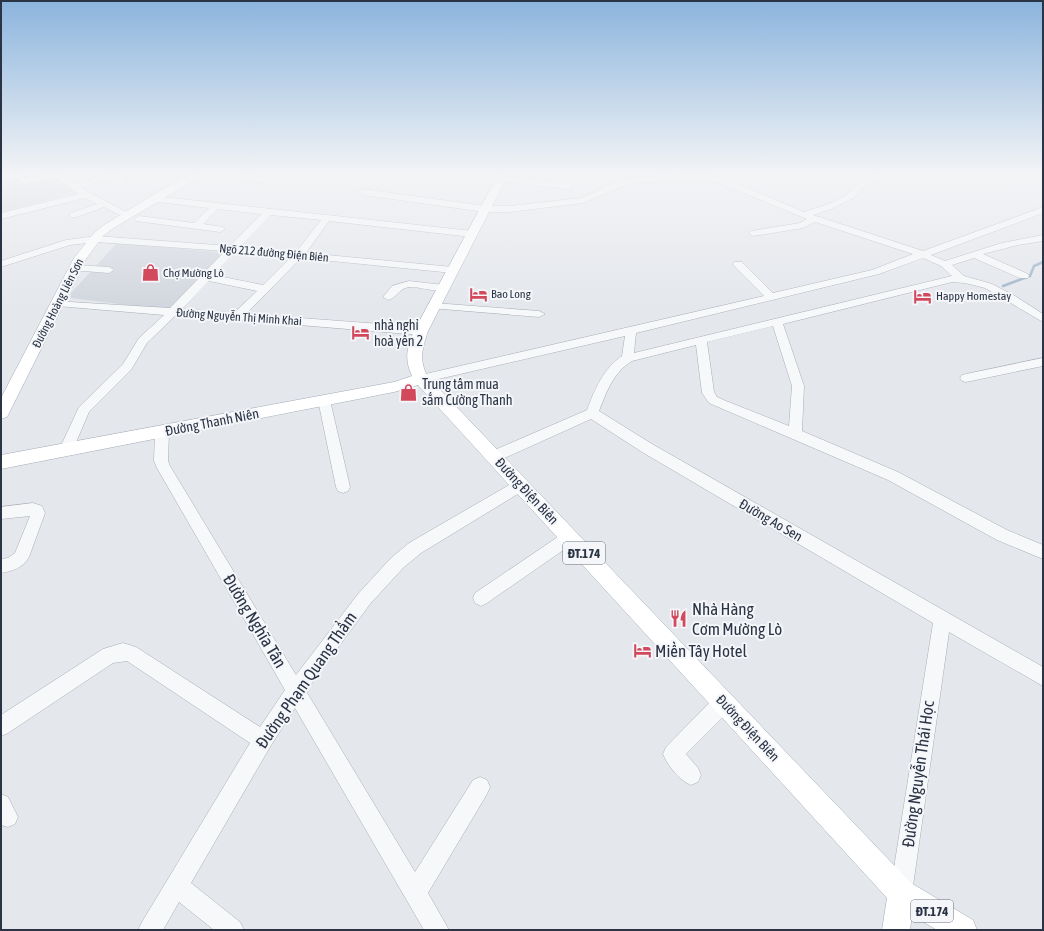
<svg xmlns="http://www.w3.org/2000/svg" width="1044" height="931" viewBox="0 0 1044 931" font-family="'Asap Condensed',sans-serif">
  <rect width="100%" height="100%" fill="#e4e7ec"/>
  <path fill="#d2d6de" d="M1 175H52L75 193 1 212Z
    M117 243 227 253 182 305 167 310 71 298V293Z"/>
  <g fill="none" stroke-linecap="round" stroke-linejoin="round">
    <path stroke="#9fb4cc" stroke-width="2.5" d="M1003 286 1030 276 1034 266 1043 262"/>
    <defs>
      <path id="minor" d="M13 175H22L27 178 41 175H63L76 184 104 175H124L127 183 126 185H120L116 176 81 188 132 215 127 218 124 217 104 207 77 217H71L69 215 71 213 97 204 85 198 1 219V213L79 194 55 177 25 184Z
        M239 175H251L266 178 267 180C261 185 245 180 239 175Z
        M682 175H708L733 182 804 212C819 207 836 203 849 193 865 181 857 175 883 175L867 183 855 197 831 209 813 215 923 251 1043 207V213L931 255 945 261 1002 243 1043 235V241L1018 245 983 254 1028 274 1029 276 1028 278H1020L974 258 952 265 964 276 992 284 1015 296 1043 314V322L985 288 965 283 952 282 783 324 804 386 802 431 898 472 1007 530 1043 545V559L997 540 888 480 709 403 702 393 696 345 632 361C613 373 607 391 599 411L652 444 1043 667V686L949 632 912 893 909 901 901 904 893 901 890 893 933 623 642 452 591 419 500 460 495 461 490 460 488 456 490 452 587 410C595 389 603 369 622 356L625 336 421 383 417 382 415 379 417 376 421 375 764 296 734 266 733 264 734 262H742L773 293 872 270 913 254 815 222 803 228 754 236 751 235 749 233 751 231 800 223 807 219 727 186 708 180 692 179 636 183 623 186 583 203 510 212H485L363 195 359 192 363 189 485 206H510L581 198 617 182 636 177ZM923 258 941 266 952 276 634 353 636 333 879 274ZM773 326 792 386 789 426 726 401 717 397 714 392 707 342Z
        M501 176 569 183 573 186 569 189 498 181 497 179 498 177Z
        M153 196 472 231 477 234 472 237 329 221 306 253 453 267 458 270 453 273 301 258 246 314 421 327 425 328 427 331 425 334 421 335 176 315 147 343 131 370 89 412 71 454 66 455 61 454 59 450 79 407 123 364 139 338 164 315 57 306 53 305 52 303 53 301 170 308 225 251 96 242 70 245 1 267V261L66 240 96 236 230 246 261 214 218 209 203 224 223 227 225 229 220 232 136 221 134 219 139 216 194 223 209 208 150 201 149 199ZM271 215 321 220 296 252 240 247ZM235 252 291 257 263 285 213 275ZM209 281 257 291 234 313 182 309Z
        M75 265 109 267 114 270 109 273 71 270 70 268Z
        M409 281 444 285 449 288C443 295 419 286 409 287 398 289 397 298 388 300L383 297 392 286Z
        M434 303 539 311 545 314 539 317 430 308 429 306Z
        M1043 358V366L966 382 962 381 960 378 962 375 966 374Z
        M324 396 328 397 330 400 350 487 348 491 343 493 338 491 336 487 318 400 320 397Z
        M162 427 167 429 169 432 168 461 170 466 296 675 358 594 391 558 409 543 516 481 521 479 526 481 528 485 526 489 421 553 403 568 370 604 306 691 415 872 473 780 480 777 487 780 490 787 487 794 428 893 449 930H424L295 708 270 747 191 883 240 922 244 930H214L179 902 163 930H138L142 922 250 743 127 661 113 663 8 733 1 736V715L103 649 123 643 136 647 260 727 285 690 157 468 154 461 155 432 157 429Z
        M33 503 42 506 45 513 29 557C23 568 13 571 1 573V559L8 558 15 553 30 516 1 519V507Z
        M570 530 575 532 578 537 575 542 487 603 481 606 475 603 473 598 475 593 565 532Z
        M724 693 731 695 733 702 731 709 686 754 698 768 701 775 698 782 691 785C679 780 668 766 663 754L666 747 717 695Z
        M1 794 8 797 18 817 15 824 8 827 1 825Z"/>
      <path id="major" d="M190 175H203L112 229 103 236 86 259 7 417 1 419V398L74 258 95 232 104 225 168 186Z
        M498 175H508L428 331C422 350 419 358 427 376L911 883 973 920 977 930H937L912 915 910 930H882L887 898 418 385 394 392 1 469V455L394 382 412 376C404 358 407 349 414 331Z"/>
    </defs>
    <use href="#minor" stroke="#a9aeb7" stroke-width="1"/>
    <use href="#major" stroke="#a3abb8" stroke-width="1"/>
    <use href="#minor" fill="#f7f8fa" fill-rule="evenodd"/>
    <use href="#major" fill="#fff" fill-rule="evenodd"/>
  </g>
  <linearGradient id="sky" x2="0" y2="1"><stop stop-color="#8bb4dd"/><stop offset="0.57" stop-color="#f3f4f6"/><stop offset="1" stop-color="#f3f4f6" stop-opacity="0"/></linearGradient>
  <rect width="1044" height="305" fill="url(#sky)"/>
  <defs>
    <symbol id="shop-bare" viewBox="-9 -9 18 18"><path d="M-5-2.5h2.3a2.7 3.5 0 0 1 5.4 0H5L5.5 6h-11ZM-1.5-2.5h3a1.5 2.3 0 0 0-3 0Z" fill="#d1495b" stroke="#f4f6f9" stroke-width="2.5" paint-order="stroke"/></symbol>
    <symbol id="hotel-bare" viewBox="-9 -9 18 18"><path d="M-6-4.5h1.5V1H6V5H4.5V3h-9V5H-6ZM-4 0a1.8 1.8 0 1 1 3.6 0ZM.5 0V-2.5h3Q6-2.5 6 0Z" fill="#d1495b" stroke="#f4f6f9" stroke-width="2.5" paint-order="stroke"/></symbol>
    <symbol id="restaurant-bare" viewBox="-9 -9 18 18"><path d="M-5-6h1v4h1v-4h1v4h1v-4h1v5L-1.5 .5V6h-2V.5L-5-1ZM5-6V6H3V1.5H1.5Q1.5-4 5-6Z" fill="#d1495b" stroke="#f4f6f9" stroke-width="2.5" paint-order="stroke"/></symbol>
  </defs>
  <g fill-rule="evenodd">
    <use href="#shop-bare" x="138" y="260" width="25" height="25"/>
    <use href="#hotel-bare" x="466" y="282" width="25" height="25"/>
    <use href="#hotel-bare" x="910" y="284" width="25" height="25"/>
    <use href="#hotel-bare" x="348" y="320" width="25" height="25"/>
    <use href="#shop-bare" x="396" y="380" width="25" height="25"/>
    <use href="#restaurant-bare" x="666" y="606" width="25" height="25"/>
    <use href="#hotel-bare" x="630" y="638" width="25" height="25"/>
  </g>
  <g text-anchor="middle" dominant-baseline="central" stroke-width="4" stroke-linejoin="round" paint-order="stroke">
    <g font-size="12" fill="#2b3445" stroke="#f4f6f9">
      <text transform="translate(274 253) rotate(5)">Ngõ 212 đường Điện Biên</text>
      <text transform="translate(58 303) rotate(-63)">Đường Hoàng Liên Sơn</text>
      <text transform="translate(239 317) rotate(4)">Đường Nguyễn Thị Minh Khai</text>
    </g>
    <g font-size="12" fill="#2b3445" stroke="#f4f6f9" text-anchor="start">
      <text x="163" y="273">Chợ Mường Lò</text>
      <text x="491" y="294">Bao Long</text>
      <text x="936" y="296">Happy Homestay</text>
    </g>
    <g fill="#f4f6f9" stroke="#676e7b" stroke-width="1">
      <rect x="563" y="542" width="42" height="22" rx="3"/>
      <rect x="911" y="900" width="42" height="22" rx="3"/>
    </g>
    <g font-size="13" font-weight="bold" fill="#2b3445">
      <text x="584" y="553">ĐT.174</text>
      <text x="932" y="911">ĐT.174</text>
    </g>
    <g font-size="14" fill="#2b3445" stroke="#f4f6f9" text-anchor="start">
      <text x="374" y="325">nhà nghỉ<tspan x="374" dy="16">hoà yến 2</tspan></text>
      <text x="422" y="384">Trung tâm mua<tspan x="422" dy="16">sắm Cường Thanh</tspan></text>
    </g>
    <g font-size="14" fill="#2b3445" stroke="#f4f6f9">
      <text transform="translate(212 422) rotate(-11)">Đường Thanh Niên</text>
      <text transform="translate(527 491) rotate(47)">Đường Điện Biên</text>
      <text transform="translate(771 520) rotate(30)">Đường Ao Sen</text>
      <text transform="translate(748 728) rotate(47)">Đường Điện Biên</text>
    </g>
    <g font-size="17" fill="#2b3445" stroke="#f4f6f9" text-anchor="start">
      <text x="692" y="609">Nhà Hàng<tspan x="692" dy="20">Cơm Mường Lò</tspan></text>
      <text x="655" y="651">Miền Tây Hotel</text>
    </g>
    <g font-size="17" fill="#2b3445" stroke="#f4f6f9">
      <text transform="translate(255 621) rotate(59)">Đường Nghĩa Tân</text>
      <text transform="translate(306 680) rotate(-55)">Đường Phạm Quang Thẩm</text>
      <text transform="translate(918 774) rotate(-82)">Đường Nguyễn Thái Học</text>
    </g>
  </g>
  <rect width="1044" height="931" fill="none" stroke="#2b3445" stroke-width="4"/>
</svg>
